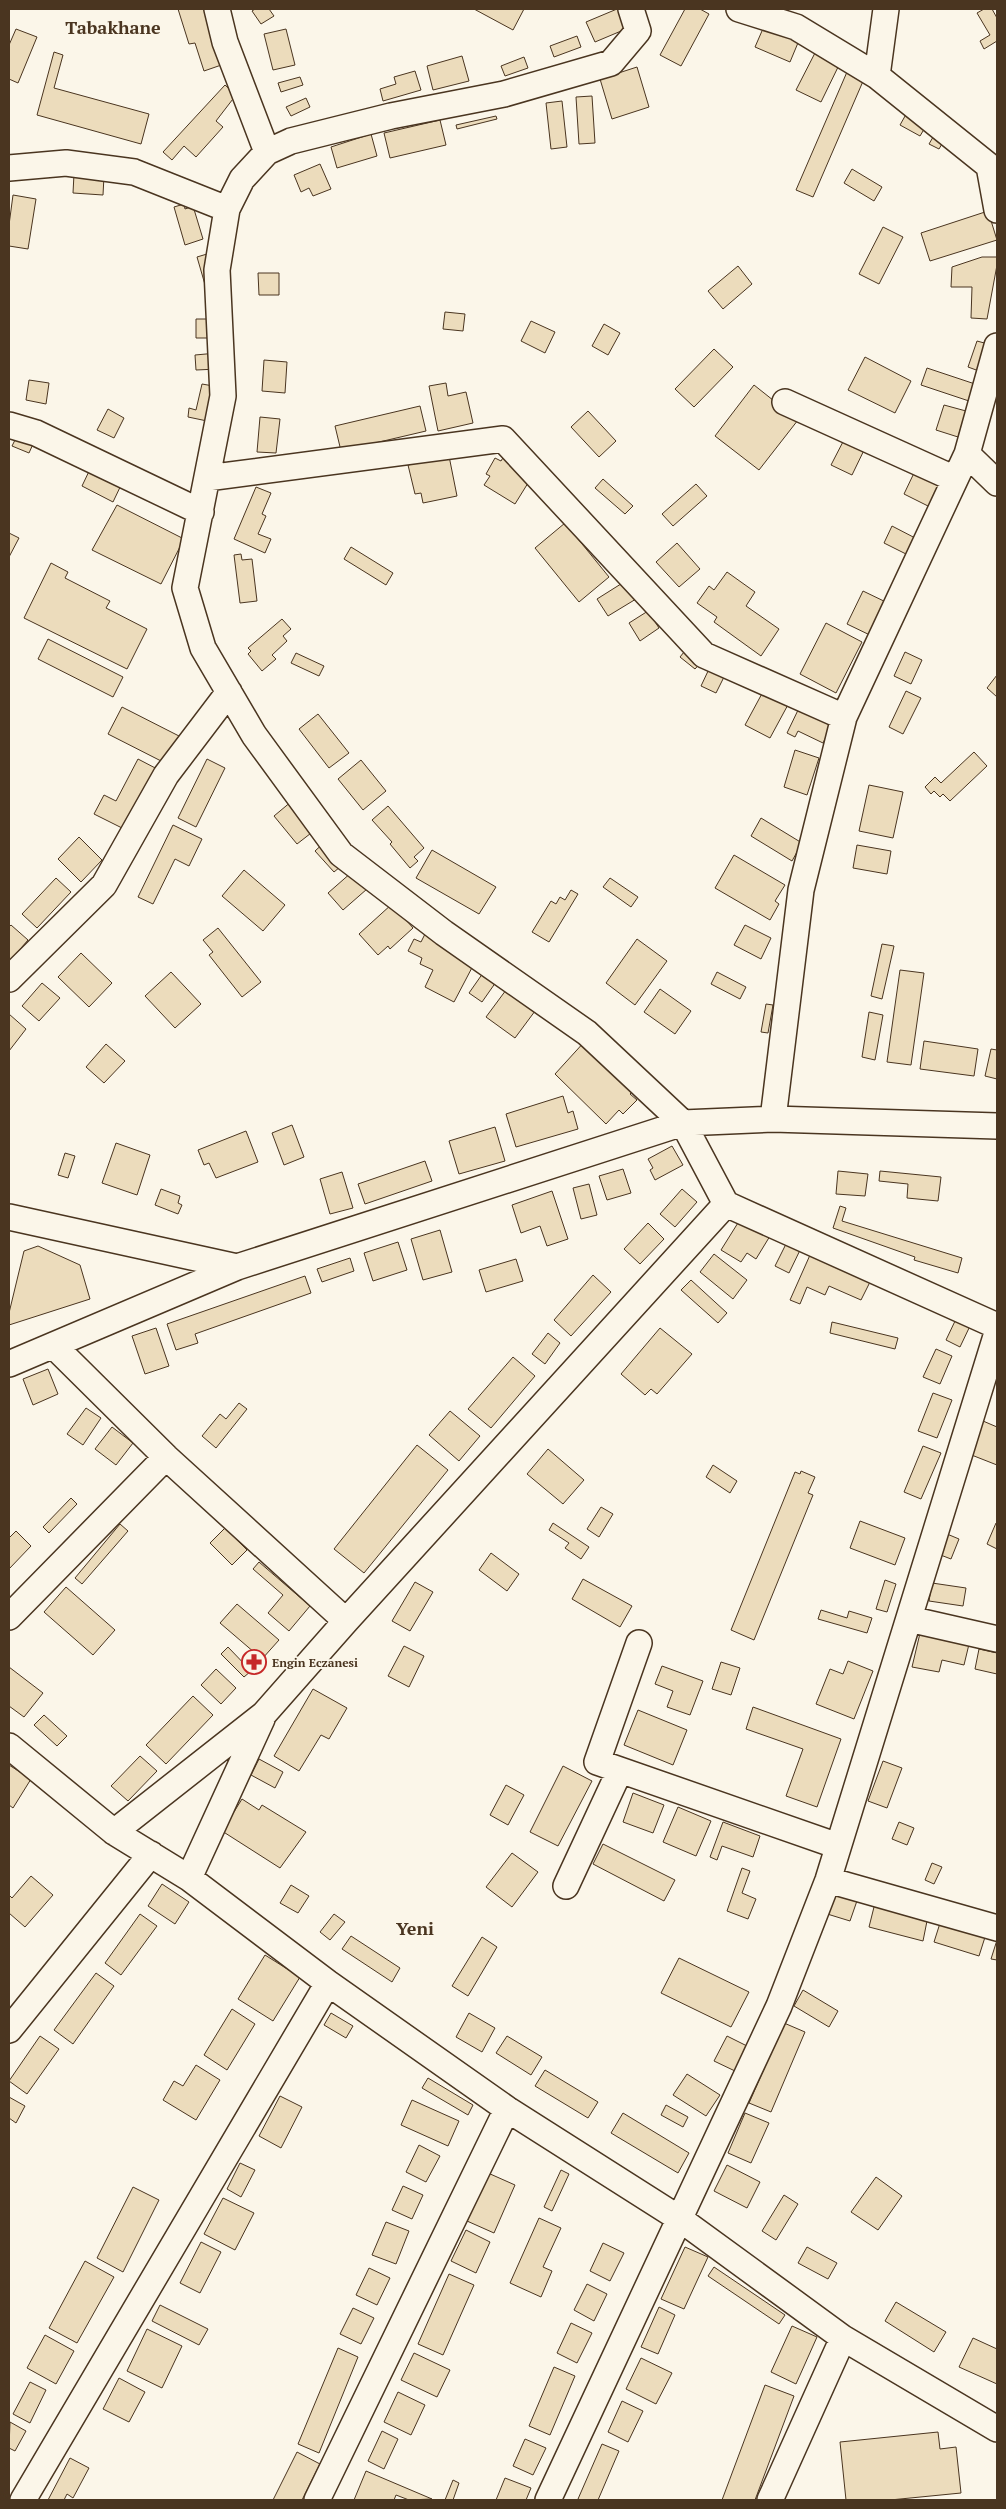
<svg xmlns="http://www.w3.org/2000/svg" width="1006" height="2509" viewBox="0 0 1006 2509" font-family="'PT Serif',serif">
  <rect width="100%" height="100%" fill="#fbf6e9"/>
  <path fill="#ecdcbc" stroke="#4a3520" d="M178 9H213L230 62 204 71 195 43 189 44Z
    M255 9H269L274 16 261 24 252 11Z
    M474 9H524L513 30Z
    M617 9H625L633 26 595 42 586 22Z
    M685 9H700L709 14 681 66 660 55Z
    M984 9H992L997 18V41L984 49 980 41 990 35 977 13Z
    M765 24 800 38 790 62 755 47Z
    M16 29 37 37 18 83 9 79V45Z
    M286 29 295 65 273 70 264 34Z
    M577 36 581 47 554 57 550 46Z
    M817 49 841 61 821 102 796 90Z
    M54 52 63 55 54 88 149 114 141 144 37 115Z
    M462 56 469 81 433 90 427 66Z
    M524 57 528 68 505 76 501 66Z
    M850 65 867 72 813 197 796 190Z
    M637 67 649 107 612 119 600 79Z
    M415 71 421 90 383 101 380 89 396 84 394 77Z
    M300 77 303 85 281 92 278 83Z
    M225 85 236 95 216 121 223 127 196 157 184 146 172 160 163 152Z
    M592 96 595 143 579 144 576 97Z
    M306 98 310 107 291 116 286 107Z
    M562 101 567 147 551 149 546 103Z
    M909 109 929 121 920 136 900 125Z
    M496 116 497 119 457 129 456 125Z
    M440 120 446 145 390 158 384 133Z
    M936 132 946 137 939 149 929 144Z
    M371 134 377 156 337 168 331 147Z
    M320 164 331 189 313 196 309 188 301 192 294 175Z
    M852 169 882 187 874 201 844 183Z
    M74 174 104 176 103 195 73 193Z
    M13 195 36 199 28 249 9 246V225Z
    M184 204 185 209 193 206 203 239 185 245 174 207Z
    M988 211 997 240 930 261 921 233Z
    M883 227 903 237 879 284 859 274Z
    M207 254 206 288 197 257Z
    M982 257H997V265L987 319 971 318 972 287H951L952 267Z
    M738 266 752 284 723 309 708 291Z
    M258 273H279V295H259Z
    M445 312 465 314 463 331 443 329Z
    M196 319H215V338H196Z
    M531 321 555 332 545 353 521 341Z
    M604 324 620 333 608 355 592 346Z
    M977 341 988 344 979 371 968 367Z
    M714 349 733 367 694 407 675 389Z
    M217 353 218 369 196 370 195 355Z
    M865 357 911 381 895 413 848 390Z
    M264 360 287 362 285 393 262 391Z
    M927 368 975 384 969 401 921 385Z
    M29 380 49 383 46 404 26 400Z
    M446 383 448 396 466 392 473 423 438 431 429 386Z
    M202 384 219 387 212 422 188 417 189 408 196 410Z
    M754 385 798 420 759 470 715 436Z
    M944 405 966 411 958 437 936 430Z
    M420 406 426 431 341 451 335 426Z
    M108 409 124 418 114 438 97 430Z
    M588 411 616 441 599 457 571 427Z
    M260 417 280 419 276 453 257 452Z
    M847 434 867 444 852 475 831 465Z
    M17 436 33 444 29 453 12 446Z
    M449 456 457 496 423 503 421 493 415 494 408 465Z
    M504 456 533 475 515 504 484 485 490 476 486 474 495 458 501 461Z
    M92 465 123 481 113 502 82 486Z
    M914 473 944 489 934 509 904 494Z
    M603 479 633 506 625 514 595 488Z
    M696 484 707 496 673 526 662 514Z
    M256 487 271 493 262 514 266 516 258 534 271 539 265 553 234 539Z
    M117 505 184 539 161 584 92 550Z
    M565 523 609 577 579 602 535 548Z
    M892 526 919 540 910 556 884 543Z
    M9 533 19 538 9 557Z
    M677 543 700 569 679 587 656 562Z
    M351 547 393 573 386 585 344 559Z
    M241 554 242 560 252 559 257 601 240 603 234 555Z
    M51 563 68 572 65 578 110 601 106 608 147 629 127 669 24 618Z
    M727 572 755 592 746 606 779 629 761 656 714 622 717 617 697 603 709 586 714 590Z
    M624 582 636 599 608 616 597 599Z
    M863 591 890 604 874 637 847 624Z
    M648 611 659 628 640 641 629 623Z
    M282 619 291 629 283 636 287 641 272 655 276 659 262 671 248 654 251 651 248 648Z
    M826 623 862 642 836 693 800 674Z
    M48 639 123 677 113 697 38 659Z
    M688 647 703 660 695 669 680 657Z
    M905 652 922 660 911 684 894 676Z
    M296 653 324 666 319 676 291 663Z
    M709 669 724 677 716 693 701 686Z
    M997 675V697L987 688Z
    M765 688 790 701 770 738 745 725Z
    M906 691 921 698 903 734 889 727Z
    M800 706 833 723 823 743 798 731 795 737 787 733Z
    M122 707 179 736 165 763 108 734Z
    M318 714 349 753 329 768 299 729Z
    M795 750 819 758 807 795 784 787Z
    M974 752 987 766 950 801 943 794 940 797 934 791 931 794 925 787 935 777 941 783Z
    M138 759 161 771 130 832 94 814 104 795 116 801Z
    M207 759 225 768 196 827 178 818Z
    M361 760 386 791 363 810 338 779Z
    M869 785 903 792 893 838 859 831Z
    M292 801 315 830 297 844 274 816Z
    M388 806 424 848 414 857 418 861 410 868 390 844 392 842 372 820Z
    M761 818 802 843 792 861 751 836Z
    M173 825 202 839 189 866 175 859 153 904 138 897Z
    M79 837 102 860 81 882 58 859Z
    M327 840 346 862 334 872 315 851Z
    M857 845 891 851 887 874 853 868Z
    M432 850 496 887 479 914 416 878Z
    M734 855 785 885 775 901 779 904 770 920 715 888Z
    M244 870 285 905 263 931 222 896Z
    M352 872 367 889 343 910 328 893Z
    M56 878 71 892 37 928 22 914Z
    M610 878 638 897 631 907 603 887Z
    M571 890 578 894 549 942 532 932 551 901 556 904 560 897 565 900Z
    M392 904 413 928 390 949 388 946 378 955 359 934Z
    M11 925 28 940 9 962V927Z
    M745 925 771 938 761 959 734 945Z
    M218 928 261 982 242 997 209 955 213 952 203 940Z
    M425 934 476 960 454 1002 425 987 433 970 420 964 422 958 408 951 414 939 421 942Z
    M637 939 667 961 635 1005 606 983Z
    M882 944 894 946 882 999 871 996Z
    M81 953 112 983 89 1007 58 977Z
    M900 970 924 973 911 1065 887 1062Z
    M171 972 201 1004 175 1028 145 996Z
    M717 972 746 987 740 999 711 984Z
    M483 973 496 982 482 1002 469 993Z
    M42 983 60 998 39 1021 22 1006Z
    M509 986 538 1007 515 1038 486 1017Z
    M660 989 691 1011 675 1034 644 1012Z
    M766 1004 773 1005 768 1033 761 1032Z
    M869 1012 883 1015 875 1060 862 1057Z
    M9 1014 26 1029 9 1051Z
    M586 1040 636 1088 630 1094 637 1100 623 1114 619 1110 606 1124 555 1074Z
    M924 1041 978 1049 974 1076 920 1069Z
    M106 1044 125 1061 104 1083 86 1067Z
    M991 1049 997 1050V1079L985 1076Z
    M563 1096 568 1113 573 1111 578 1129 516 1147 506 1114Z
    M292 1125 304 1157 284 1165 272 1133Z
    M495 1127 505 1161 459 1174 449 1141Z
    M246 1131 258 1162 216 1178 209 1163 204 1165 198 1150Z
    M116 1143 150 1155 137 1195 102 1183Z
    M672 1146 683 1165 655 1180 650 1170 653 1168 648 1159Z
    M65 1153 75 1156 68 1178 58 1175Z
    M425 1161 432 1181 365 1204 358 1184Z
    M623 1169 631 1193 607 1200 599 1176Z
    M838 1171 868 1174 865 1196 836 1194Z
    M880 1171 941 1177 938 1201 907 1198 908 1184 879 1181Z
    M342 1172 353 1208 330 1214 320 1179Z
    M589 1184 597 1215 581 1219 573 1188Z
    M161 1189 180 1196 178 1203 182 1205 178 1214 155 1205Z
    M682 1189 697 1202 675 1227 660 1214Z
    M552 1191 568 1239 547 1246 540 1226 521 1233 512 1205Z
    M840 1206 846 1208 842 1221 962 1258 958 1273 914 1260 915 1257 833 1228Z
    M741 1218 770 1236 756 1259 747 1253 741 1262 721 1250Z
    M648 1223 664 1239 640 1264 624 1249Z
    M440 1230 452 1272 423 1280 411 1239Z
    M788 1240 802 1246 789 1273 775 1266Z
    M398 1242 407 1270 373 1281 364 1253Z
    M38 1246 80 1265 90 1299 9 1325V1313L24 1251Z
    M714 1254 747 1280 733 1299 700 1272Z
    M810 1255 870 1282 861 1300 829 1286 825 1295 807 1287 800 1304 790 1300Z
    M350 1258 354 1271 322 1282 317 1269Z
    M516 1259 523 1281 486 1292 479 1270Z
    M593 1275 611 1292 571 1336 554 1320Z
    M305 1276 311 1293 195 1334 198 1343 176 1350 167 1324Z
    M691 1280 727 1313 718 1323 681 1290Z
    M956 1319 970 1326 960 1347 946 1340Z
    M832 1322 898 1338 895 1349 830 1333Z
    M156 1328 169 1366 145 1374 132 1336Z
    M660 1328 692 1354 657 1394 651 1389 645 1395 621 1374Z
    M548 1333 560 1343 545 1364 532 1354Z
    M936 1349 952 1356 940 1384 923 1377Z
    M513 1357 535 1376 491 1428 468 1409Z
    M48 1369 58 1394 33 1405 23 1379Z
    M933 1393 952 1400 937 1438 918 1431Z
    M239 1403 247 1409 216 1448 202 1436 220 1414 226 1419Z
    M86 1408 101 1418 83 1445 67 1434Z
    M450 1411 480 1436 459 1461 429 1435Z
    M983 1421 997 1427V1465L969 1454Z
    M112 1427 133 1443 116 1465 95 1449Z
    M417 1445 448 1470 364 1573 334 1549Z
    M923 1446 941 1453 921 1499 904 1492Z
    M548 1449 584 1480 563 1504 527 1474Z
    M713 1465 737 1481 730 1493 706 1477Z
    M801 1471 815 1477 808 1493 813 1495 754 1640 731 1630 795 1472 800 1474Z
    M71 1498 77 1504 49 1533 43 1527Z
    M601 1507 613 1514 599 1537 587 1529Z
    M860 1521 905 1538 895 1565 850 1548Z
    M553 1523 589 1547 581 1559 565 1548 569 1543 549 1530Z
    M996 1523 997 1524V1549L987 1544Z
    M120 1524 128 1531 82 1584 75 1578Z
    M225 1528 247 1550 232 1565 210 1543Z
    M16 1531 31 1546 9 1569V1538Z
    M947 1534 959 1539 951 1559 938 1554Z
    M491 1553 519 1574 507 1591 479 1570Z
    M259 1562 310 1606 289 1631 268 1613 283 1595 253 1569Z
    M583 1579 632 1606 620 1627 572 1599Z
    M885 1580 896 1584 887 1612 876 1609Z
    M415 1582 433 1592 410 1631 392 1621Z
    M932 1583 966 1588 963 1606 929 1601Z
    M66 1587 115 1630 93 1655 44 1612Z
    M237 1604 279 1640 262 1659 220 1623Z
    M821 1610 847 1618 849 1611 872 1618 867 1633 818 1619Z
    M921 1629 970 1640 964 1665 942 1660 939 1672 912 1667Z
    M404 1646 424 1656 409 1687 388 1676Z
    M228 1647 251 1671 244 1677 221 1654Z
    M979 1649 997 1653V1674L975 1669Z
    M848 1661 873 1671 854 1719 816 1704 830 1669 843 1674Z
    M721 1662 740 1668 731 1695 712 1689Z
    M662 1666 703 1681 690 1715 667 1707 673 1691 655 1684Z
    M9 1667 43 1693 24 1717 9 1706Z
    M216 1669 236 1688 221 1704 201 1685Z
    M313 1689 347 1708 329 1739 321 1735 299 1771 274 1756Z
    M193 1696 213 1715 166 1764 146 1745Z
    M753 1707 841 1739 817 1807 786 1796 803 1749 746 1729Z
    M638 1710 687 1730 673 1765 624 1745Z
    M44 1715 67 1736 57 1746 34 1725Z
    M140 1756 157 1771 128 1801 111 1786Z
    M259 1759 283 1772 275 1788 251 1775Z
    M883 1761 902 1768 887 1808 868 1801Z
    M9 1765 31 1779 13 1808 9 1805Z
    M563 1766 592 1781 558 1846 530 1832Z
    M506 1785 524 1795 508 1825 490 1815Z
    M633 1793 664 1805 653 1833 623 1822Z
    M242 1799 259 1810 262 1805 306 1832 280 1868 222 1831Z
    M678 1807 711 1821 696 1856 663 1842Z
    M723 1822 760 1836 753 1857 722 1846 717 1860 710 1857Z
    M899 1822 914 1828 907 1845 892 1839Z
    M603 1844 675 1880 664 1901 593 1864Z
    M512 1853 538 1872 512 1907 486 1887Z
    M932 1863 942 1867 934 1884 925 1880Z
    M742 1868 750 1871 742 1893 756 1899 748 1919 727 1911Z
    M31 1876 53 1895 25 1927 9 1913V1895L12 1898Z
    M162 1884 189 1902 175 1924 148 1906Z
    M291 1885 309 1896 298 1913 280 1903Z
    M833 1886 859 1895 850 1921 824 1913Z
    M875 1903 928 1916 923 1941 869 1927Z
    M140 1914 157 1926 121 1975 105 1963Z
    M334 1914 345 1922 330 1940 320 1932Z
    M941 1920 986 1934 979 1956 934 1942Z
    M351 1936 400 1968 392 1982 342 1949Z
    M482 1937 497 1947 468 1996 452 1986Z
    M997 1940V1960L991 1959Z
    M265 1955 300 1977 273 2021 238 1999Z
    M679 1958 749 1992 731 2027 661 1993Z
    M96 1973 114 1986 73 2044 54 2030Z
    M803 1990 838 2011 829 2027 794 2006Z
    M232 2009 255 2024 227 2070 204 2055Z
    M331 2013 353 2026 346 2038 324 2025Z
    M469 2013 495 2028 482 2052 456 2037Z
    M784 2023 805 2032 771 2112 749 2103Z
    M40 2036 59 2049 27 2094 9 2081Z
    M507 2036 542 2057 531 2075 496 2053Z
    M727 2036 747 2046 735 2071 714 2061Z
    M196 2065 220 2080 196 2120 163 2100 174 2081 183 2086Z
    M545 2070 598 2102 588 2118 535 2086Z
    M687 2074 720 2095 706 2116 673 2095Z
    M428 2078 473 2105 468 2115 422 2088Z
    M280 2096 302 2107 281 2148 259 2136Z
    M9 2097 25 2106 16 2123 9 2118Z
    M412 2100 459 2121 448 2146 401 2125Z
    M666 2105 688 2117 683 2127 661 2115Z
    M623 2113 689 2153 678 2173 611 2133Z
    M745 2113 769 2123 751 2163 728 2153Z
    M419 2145 440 2156 426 2182 406 2172Z
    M240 2163 255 2170 241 2197 227 2189Z
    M727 2165 760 2182 747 2208 714 2191Z
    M561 2170 569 2174 552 2211 544 2207Z
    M488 2173 515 2185 494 2233 467 2221Z
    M876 2177 902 2196 878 2230 851 2212Z
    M403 2186 423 2195 412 2219 392 2210Z
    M133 2187 159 2200 123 2272 97 2258Z
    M784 2195 798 2204 776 2240 762 2231Z
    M223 2198 254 2213 235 2250 204 2234Z
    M539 2218 561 2228 543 2267 552 2271 541 2297 510 2283Z
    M386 2222 409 2231 396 2264 372 2255Z
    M466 2230 490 2242 476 2273 451 2261Z
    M201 2242 221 2252 200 2293 180 2283Z
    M603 2243 624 2253 610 2281 590 2271Z
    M685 2247 708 2257 684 2309 661 2299Z
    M807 2247 837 2263 828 2279 798 2263Z
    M85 2261 114 2277 77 2343 49 2328Z
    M714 2267 785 2315 779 2324 708 2276Z
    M369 2268 390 2278 377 2305 356 2295Z
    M449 2274 474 2285 443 2355 418 2344Z
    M587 2284 607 2294 594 2321 574 2310Z
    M896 2302 946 2332 934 2352 885 2321Z
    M160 2305 208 2329 199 2345 152 2321Z
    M659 2307 675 2315 658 2354 641 2347Z
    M353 2308 374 2318 361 2344 340 2334Z
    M571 2323 592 2333 577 2363 557 2353Z
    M792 2326 817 2337 796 2384 771 2372Z
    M147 2329 182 2346 162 2388 127 2371Z
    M45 2335 74 2351 56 2384 27 2368Z
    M973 2338 997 2349V2384L959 2367Z
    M338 2348 358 2357 319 2453 298 2444Z
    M414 2353 450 2370 437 2397 401 2380Z
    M641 2358 672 2373 656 2404 626 2389Z
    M554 2367 575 2376 550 2435 529 2426Z
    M119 2378 145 2392 129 2422 103 2409Z
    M30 2382 46 2390 30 2423 13 2414Z
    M765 2385 794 2396 755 2500H722Z
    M398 2392 425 2405 411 2435 384 2422Z
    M622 2401 643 2411 628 2442 608 2432Z
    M10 2422 26 2431 15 2451 9 2448Z
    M382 2431 398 2439 384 2469 368 2461Z
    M938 2432 940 2449 956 2447 961 2493 890 2500H846L840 2442Z
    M525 2439 546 2448 533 2475 513 2466Z
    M602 2444 619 2451 598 2500H581L578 2499Z
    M297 2452 320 2464 302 2500H273Z
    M70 2458 89 2468 73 2498 67 2494 64 2500H48Z
    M366 2471 432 2499 409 2500 396 2495 394 2500H354Z
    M505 2478 531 2488 526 2500H496Z
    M453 2480 459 2483 453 2500H445Z"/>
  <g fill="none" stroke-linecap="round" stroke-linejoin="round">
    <defs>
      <path id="street" d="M217 9 225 42 267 152
        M631 9 638 31 611 63 504 94 391 116 291 141 267 152 242 179 227 209 217 270 223 396 185 588 203 648 254 735 341 854 444 933 587 1033 683 1123 726 1204 997 1326
        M739 9 796 27 877 76 989 166 997 210
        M877 76 886 9
        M9 168 66 163 134 172 227 209
        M785 402 955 479
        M9 425 36 433 201 512
        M967 454 997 483
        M207 478 503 439 704 655 844 717
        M9 979 104 885 166 775 229 692
        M773 1119 801 890 844 717 967 454 997 346
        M9 1217 237 1267
        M54 1346 166 1457 346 1621
        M9 1364 237 1267 683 1123 773 1119 997 1126
        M9 1617 166 1457
        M909 1619 997 1639
        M639 1643 597 1762 838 1846
        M9 1746 114 1832 189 1878 328 1983 507 2109 680 2219 843 2338 997 2429
        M114 1832 264 1714 346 1621 726 1204
        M189 1878 262 1719
        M828 1880 997 1928
        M566 1886 620 1770
        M9 2030 151 1854
        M23 2500 328 1983
        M317 2500 507 2109
        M548 2500 779 2006 828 1880 997 1333
        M770 2500 843 2338"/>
    </defs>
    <use href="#street" stroke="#4a3520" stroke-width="28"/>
    <use href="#street" stroke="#fbf6e9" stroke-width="25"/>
  </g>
  <defs>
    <symbol id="pharmacy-ring" viewBox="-11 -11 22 22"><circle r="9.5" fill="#fbf6e9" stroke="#c62828" stroke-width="1.5"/><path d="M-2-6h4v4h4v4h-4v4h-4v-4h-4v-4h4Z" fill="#c62828"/></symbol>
  </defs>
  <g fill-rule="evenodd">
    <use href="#pharmacy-ring" x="240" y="1648" width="28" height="28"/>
  </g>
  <g text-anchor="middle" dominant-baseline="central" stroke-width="4" stroke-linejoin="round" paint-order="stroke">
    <g font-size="12" font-weight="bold" fill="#4a3520" stroke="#fbf6e9" text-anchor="start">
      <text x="272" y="1662">Engin Eczanesi</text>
    </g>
    <g font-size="18" font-weight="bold" fill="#4a3520" stroke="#fbf6e9">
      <text x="113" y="27">Tabakhane</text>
      <text x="415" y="1928">Yeni</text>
    </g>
  </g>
  <rect width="1006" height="2509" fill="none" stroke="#4a3520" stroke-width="20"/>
</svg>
